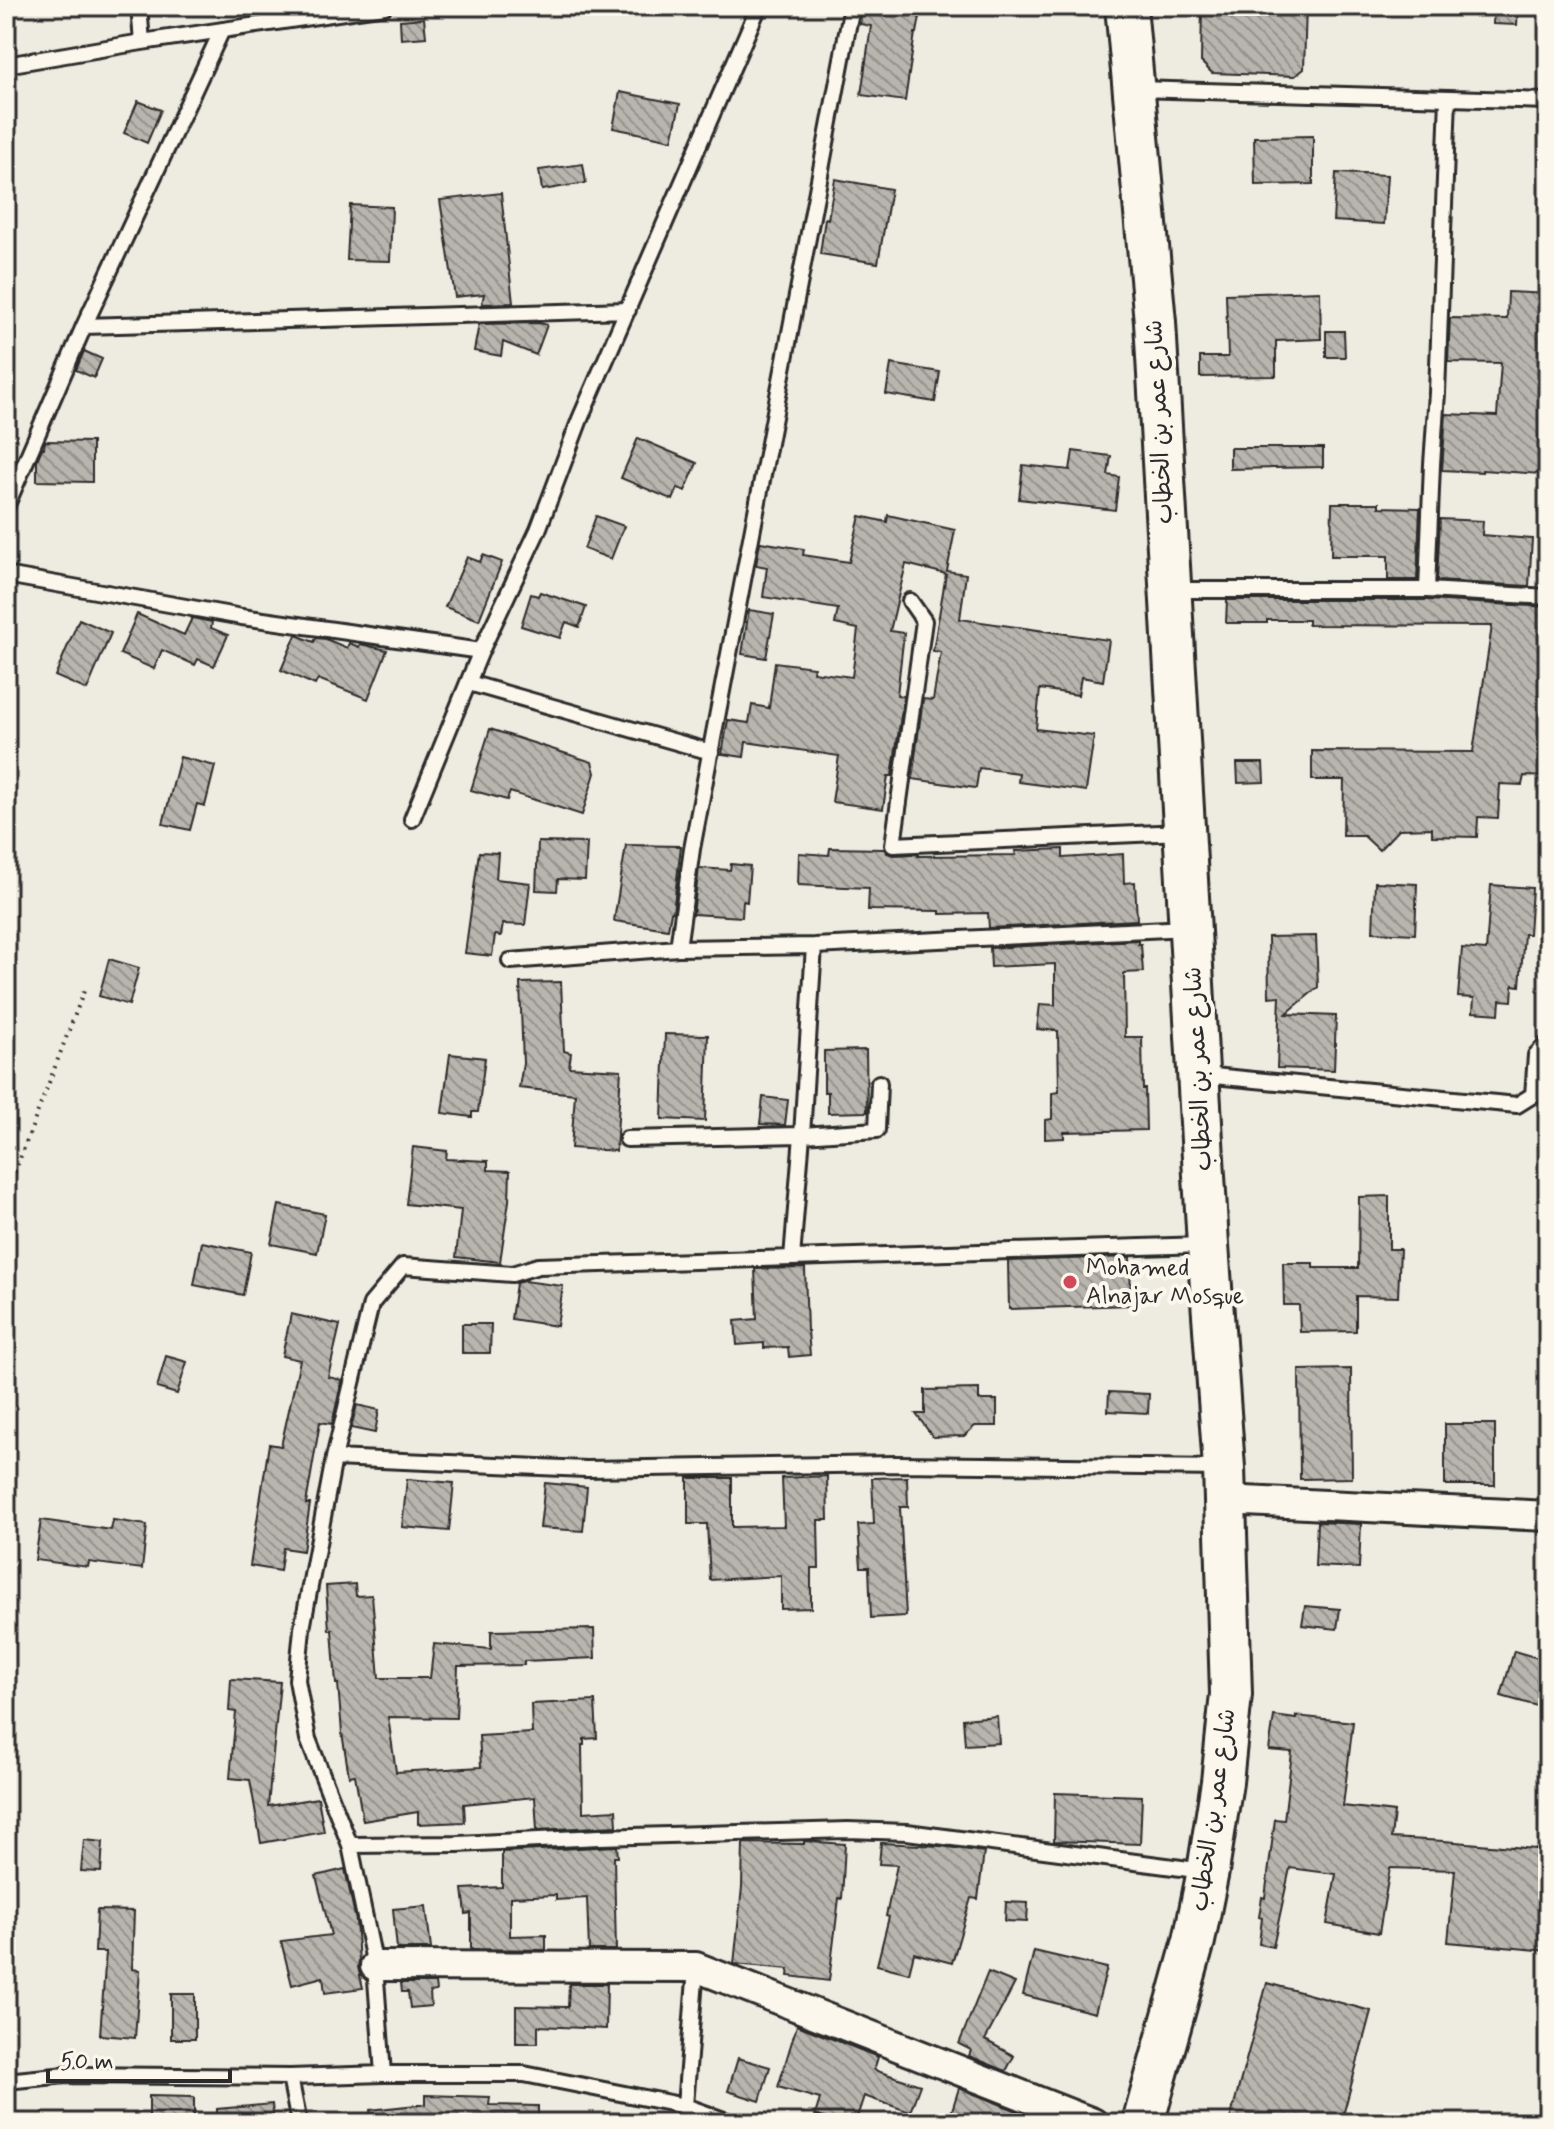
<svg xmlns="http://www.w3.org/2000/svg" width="1554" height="2129" viewBox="0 0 1554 2129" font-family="Mynerve,'Playpen Sans Arabic',sans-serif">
  <defs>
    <pattern id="building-back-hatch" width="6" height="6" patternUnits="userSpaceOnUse" patternTransform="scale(2)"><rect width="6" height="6" fill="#b8b5ae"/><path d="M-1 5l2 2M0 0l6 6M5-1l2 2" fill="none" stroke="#96938e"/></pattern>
  </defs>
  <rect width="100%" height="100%" fill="#eeebe0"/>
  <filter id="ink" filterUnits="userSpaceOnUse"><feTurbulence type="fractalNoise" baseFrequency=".0125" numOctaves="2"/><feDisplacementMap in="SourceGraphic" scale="16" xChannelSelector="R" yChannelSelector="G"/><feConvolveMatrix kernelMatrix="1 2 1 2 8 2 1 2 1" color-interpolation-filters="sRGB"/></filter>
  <g filter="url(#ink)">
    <path fill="url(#building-back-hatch)" stroke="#2b2b2b" stroke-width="2" d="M863 6H922L917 33H915L905 101 861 95 871 26 860 24Z
      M1202 6H1306L1304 69 1295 76 1212 73 1201 62Z
      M1494 6H1518L1517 25 1493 24Z
      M424 18 426 37 401 39 400 20Z
      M620 92 680 104 672 140 613 128Z
      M138 101 161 110 147 143 124 133Z
      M1313 136V184L1255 185 1254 137Z
      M583 164 586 183 542 190 539 170Z
      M1336 173 1387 175 1384 224 1333 221Z
      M835 179 891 189 878 263 820 254 825 218 828 219Z
      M501 193 513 303 482 304 484 294 455 297 440 200Z
      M350 205 392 207 390 261 347 260Z
      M1320 291 1321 339 1276 341V376L1200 377V357H1228L1226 294Z
      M1508 292 1548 294V382L1541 474 1482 470V472L1442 470 1446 414 1497 416 1501 363 1448 362 1450 318 1507 319Z
      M540 323 547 325 536 355 503 342 501 356 474 351 479 324Z
      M1326 331H1344L1345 357H1326Z
      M84 351 102 359 94 378 76 370Z
      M891 364 940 372 935 402 886 394Z
      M638 438 697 463 685 491 678 488 673 500 621 478Z
      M45 441 92 442V482L37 481V460L42 448H44Z
      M1230 448H1323V467L1230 469Z
      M1073 451 1111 456 1108 475 1119 477 1115 510 1019 499 1023 465 1070 470Z
      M1332 503H1379V507L1420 508 1417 580H1388V556H1331Z
      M888 515 955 530 947 571 966 574 960 619 1109 640 1103 681 1081 677 1078 695 1040 689 1036 729 1094 736 1086 791 1018 782 1019 773 979 768 976 788 912 779 923 699 933 700 941 652 933 651 946 574 906 564 890 631 904 633 897 695 904 696 892 776H888L883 809 832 802 839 756 746 742 744 757 722 754 728 720 749 723 752 705 769 708 775 662 814 667 813 672 852 677 858 629 835 624 838 609 763 597 767 567 756 565 760 542 804 549 803 555 849 562 860 516 887 522Z
      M596 516 624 526 611 559 584 549Z
      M1440 519 1483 521 1482 535 1532 539 1529 586 1437 581Z
      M483 555 502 562 479 620 445 607 467 557 480 562Z
      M540 592 586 607 579 627 566 622 560 638 521 626 531 594 538 596Z
      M1227 600H1427L1548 607V777L1524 776 1522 785 1500 784 1498 818 1478 817 1477 837 1432 836V828L1399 829 1379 850 1364 836H1343L1344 780H1312V751L1473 752 1492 626 1308 625V620H1267V623H1226Z
      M749 610 774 614 766 658 742 654Z
      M137 614 184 635 192 618 212 622 211 628 228 635 214 666 198 659 195 665 162 650 154 669 120 654Z
      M79 619 111 633 87 690 55 676Z
      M296 635 314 642 316 638 326 639 347 648 349 643 359 647 360 644 387 650 368 699 318 679 315 685 281 670Z
      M490 729 592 762 595 773 582 815 510 792 507 800 471 790Z
      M180 757 215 766 205 806 197 804 190 830 163 824Z
      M1237 763H1263L1264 782 1238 783Z
      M538 842 587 843 585 880 558 879 557 891 536 890Z
      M626 845 681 846 673 912H671L668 929 614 921Z
      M830 848 884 849 887 853 893 855 918 854V856L1016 855 1015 851 1063 849V858L1123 854 1124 883 1135 882 1137 920 989 928 988 913 940 914V911L868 910 869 888 798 885 799 853 829 855Z
      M479 852 498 853 496 879 530 883 525 925 503 924 501 936 495 935 492 956 465 953Z
      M731 864 750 866 747 902 743 901 742 917 693 914 699 868 730 870Z
      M1375 882 1417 884 1415 934 1373 932Z
      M1491 885 1532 888 1529 934H1524L1520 986 1513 985 1512 1001 1500 1000 1499 1014 1473 1012 1474 998 1458 997 1462 948 1486 950Z
      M1316 936 1318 987 1286 1014 1336 1016 1334 1070 1277 1068 1280 996 1269 997 1268 937Z
      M1138 940V944H1141L1143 972 1124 973 1125 1037H1142L1143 1089H1145L1146 1130 1064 1132V1138L1045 1139V1120L1052 1119V1093L1059 1092 1058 1031 1037 1029 1040 1004 1055 1005V964L991 967 990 948Z
      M109 959 139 968 129 1005 99 996Z
      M561 982 564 1051 571 1053 569 1067 621 1070 616 1151 571 1148 575 1094 519 1088 523 1063 520 983Z
      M665 1034 708 1035 705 1121 662 1119Z
      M866 1050 867 1112 828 1113V1092H824V1051Z
      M450 1054 485 1058 478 1112H472V1117L442 1113Z
      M763 1097 788 1100 785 1125 760 1124Z
      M413 1147 447 1151 446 1159 488 1161V1170L510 1171 509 1201 500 1262 456 1257 461 1210 406 1204Z
      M1389 1196V1249H1400L1398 1297 1356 1296V1331L1300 1332 1299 1305H1284L1283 1263H1313V1268H1358L1359 1197Z
      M279 1205 325 1214 317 1253 271 1244Z
      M202 1242 251 1252 243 1295 194 1285Z
      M1130 1257 1131 1305 1009 1309 1008 1261Z
      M805 1268 807 1331H808L810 1355 789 1357 788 1347 764 1348V1343L737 1345 735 1321 757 1319 755 1269Z
      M524 1281 563 1286 557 1326 511 1319 516 1283Z
      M291 1314 340 1325 328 1377 342 1380 332 1424 320 1422 306 1504H310L303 1551 283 1548 280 1571 250 1566 269 1444 281 1446 300 1360 282 1356Z
      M462 1324H491L490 1353H462Z
      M166 1356 187 1362 177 1394 157 1388Z
      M1351 1369 1352 1478 1300 1479 1299 1370Z
      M979 1389V1400H997V1426H975L964 1436 933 1437 916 1414H925V1390Z
      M1109 1392 1149 1394 1148 1413 1108 1411Z
      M357 1405 379 1410 375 1433 351 1428Z
      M1445 1424H1495V1485H1445Z
      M827 1476 828 1520H818L819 1568H811V1608L781 1609V1576L710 1580 707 1524H688V1478H732V1527L784 1526 782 1478Z
      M907 1477 908 1507H900L906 1616 871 1618 869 1567H861L858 1525 874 1524 872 1478Z
      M407 1479 454 1483 449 1531 402 1527Z
      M545 1483 587 1487 583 1531 540 1528Z
      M41 1520 111 1530 113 1520 147 1525 142 1569 89 1562 88 1567 35 1560Z
      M1317 1522 1361 1524 1359 1568 1315 1566Z
      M355 1584 356 1596 372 1595 379 1678H430L434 1644 491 1649V1631L594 1629 595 1658 524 1661V1665L458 1666 456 1718 388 1717 396 1772 481 1767 479 1736 532 1733 531 1704 595 1701 597 1738 584 1739V1745H582L583 1812 616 1810 617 1826 537 1830 535 1797 464 1804 465 1822 418 1824V1812L363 1821 355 1775 349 1776 342 1733 338 1684H336L332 1630H329L326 1586Z
      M1305 1606 1340 1609 1337 1629 1302 1625Z
      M1514 1651 1548 1661V1709L1501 1696Z
      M231 1679 280 1682 268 1806 318 1798 324 1832 261 1843 250 1780 230 1778 236 1712 229 1711Z
      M997 1716 999 1743 965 1745 963 1719Z
      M1274 1716 1296 1719V1716L1353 1722 1343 1806 1394 1812 1391 1838 1444 1841 1548 1850V1951L1448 1942 1455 1870 1390 1868 1379 1933 1327 1924 1336 1874 1290 1868 1273 1947 1259 1944 1262 1918 1259 1917 1262 1897 1265 1898 1275 1819 1284 1820 1292 1752 1269 1750Z
      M1055 1793 1142 1796 1140 1844 1054 1841Z
      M84 1840 103 1842 101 1872 81 1871Z
      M804 1841 845 1844 842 1899 839 1898 829 1981 788 1976 789 1969 734 1964 742 1887 743 1843 804 1844Z
      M881 1843 940 1846 984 1852 978 1899 971 1898 952 1963 914 1953 909 1973 877 1965 889 1917 886 1916 897 1865 879 1864Z
      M617 1846 618 1857H614L616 1950H589L587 1898 556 1900V1895L510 1897V1936L546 1935V1950L471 1949V1913L466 1914 463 1889 502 1887V1852Z
      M345 1869 356 1921 359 1961 358 1967 363 1988 325 1993 323 1977 292 1985 281 1941 331 1935 316 1876Z
      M1006 1902 1028 1903 1027 1922 1005 1921Z
      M426 1906 431 1949H397L393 1909Z
      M97 1910 134 1911 132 1969 140 1970 135 2038 100 2035 106 1952H95Z
      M1034 1951 1107 1968 1095 2013 1023 1995Z
      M988 1972 1015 1983 985 2040 1014 2056 1006 2071 969 2056 971 2050 959 2044Z
      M401 1983H435L436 1991 430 1992 431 2006 410 2008 408 1992H402Z
      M1267 1983 1371 2011 1341 2123H1229Z
      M569 1984H607L606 2029 538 2026V2043H516V2006L568 2007Z
      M171 1994H195V2039H171Z
      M797 2025 878 2057 874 2070 920 2085 910 2112 864 2096 855 2123H839L815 2115 820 2099 778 2087Z
      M738 2058 770 2067 760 2101 728 2091Z
      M959 2088 1047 2123H948Z
      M426 2095 490 2097 489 2105 538 2106V2123H371L370 2110 426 2104Z
      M149 2096 194 2097V2123H149Z
      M272 2104 274 2123H217V2109Z"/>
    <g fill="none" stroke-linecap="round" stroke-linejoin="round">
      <defs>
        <path id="lane" d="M139 6 142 42
          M6 65 142 42 385 6
          M1137 89 1548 101
          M84 326 628 310
          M6 507 84 326 222 30
          M6 575 242 617 481 651
          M1173 590H1427L1548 597
          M1427 590 1432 464 1437 393 1448 98
          M910 601 924 621 893 845 1181 832
          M469 683 711 752
          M412 819 481 651 538 530 580 419 759 6
          M678 948 692 849 852 6
          M510 961 678 948 814 946 1188 928
          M1203 1075 1517 1105 1533 1095 1536 1055 1548 1043
          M627 1139 802 1135 877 1130 879 1083
          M792 1258 802 1135 814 946
          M334 1458 586 1469 896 1464 1220 1468
          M350 1845 458 1844 599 1837 848 1830 907 1832 1204 1871
          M696 1967 685 2106 732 2123
          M383 2074 375 1966 350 1845 308 1739 297 1680 302 1629 334 1458 371 1304 403 1266 512 1274 538 1266 1204 1245
          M290 2077 299 2123
          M6 2081 66 2075 290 2077 383 2074H524L685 2106V2123"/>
        <path id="street" d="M1225 1500 1548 1516
          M375 1966 696 1967 1093 2123"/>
        <path id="secondary" d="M1126 6 1155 322 1208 1245 1224 1468 1231 1694 1222 1782 1208 1871 1194 1941 1143 2123"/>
      </defs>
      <use href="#lane" stroke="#2b2b2b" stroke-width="20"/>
      <use href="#street" stroke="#2b2b2b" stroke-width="34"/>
      <use href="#secondary" stroke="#2b2b2b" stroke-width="46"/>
      <path stroke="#2b2b2b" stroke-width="4" stroke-dasharray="2 6" stroke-linecap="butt" d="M6 1195 84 991"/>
      <use href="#lane" stroke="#fbf7ec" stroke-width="14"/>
      <use href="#street" stroke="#fbf7ec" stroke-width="28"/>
      <use href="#secondary" stroke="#fbf7ec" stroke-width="40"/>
    </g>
  </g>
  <circle fill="#d1495b" stroke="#fbf7ec" stroke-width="3" cx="1070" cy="1282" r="8"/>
  <g text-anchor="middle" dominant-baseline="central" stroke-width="8" stroke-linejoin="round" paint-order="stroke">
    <g font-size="24" fill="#2b2b2b" stroke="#fbf7ec">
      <text transform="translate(1160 422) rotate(-93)">شارع عمر بن الخطاب</text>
      <text transform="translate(1199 1069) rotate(-93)">شارع عمر بن الخطاب</text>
      <text transform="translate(1214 1810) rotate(-82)">شارع عمر بن الخطاب</text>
    </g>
    <g font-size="24" fill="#2b2b2b" stroke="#fbf7ec" text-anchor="start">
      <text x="1086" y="1268">Mohamed<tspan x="1086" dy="28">Alnajar Mosque</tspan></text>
    </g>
  </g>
  <rect width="1554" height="2129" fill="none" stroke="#fbf7ec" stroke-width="32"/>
  <rect x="16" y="16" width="1522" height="2097" fill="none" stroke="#2b2b2b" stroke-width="3" filter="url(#ink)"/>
  <path d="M48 2069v12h182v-12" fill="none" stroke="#2b2b2b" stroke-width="4"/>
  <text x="60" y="2069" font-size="24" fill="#2b2b2b" stroke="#fbf7ec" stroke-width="6" paint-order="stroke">50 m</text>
</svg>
